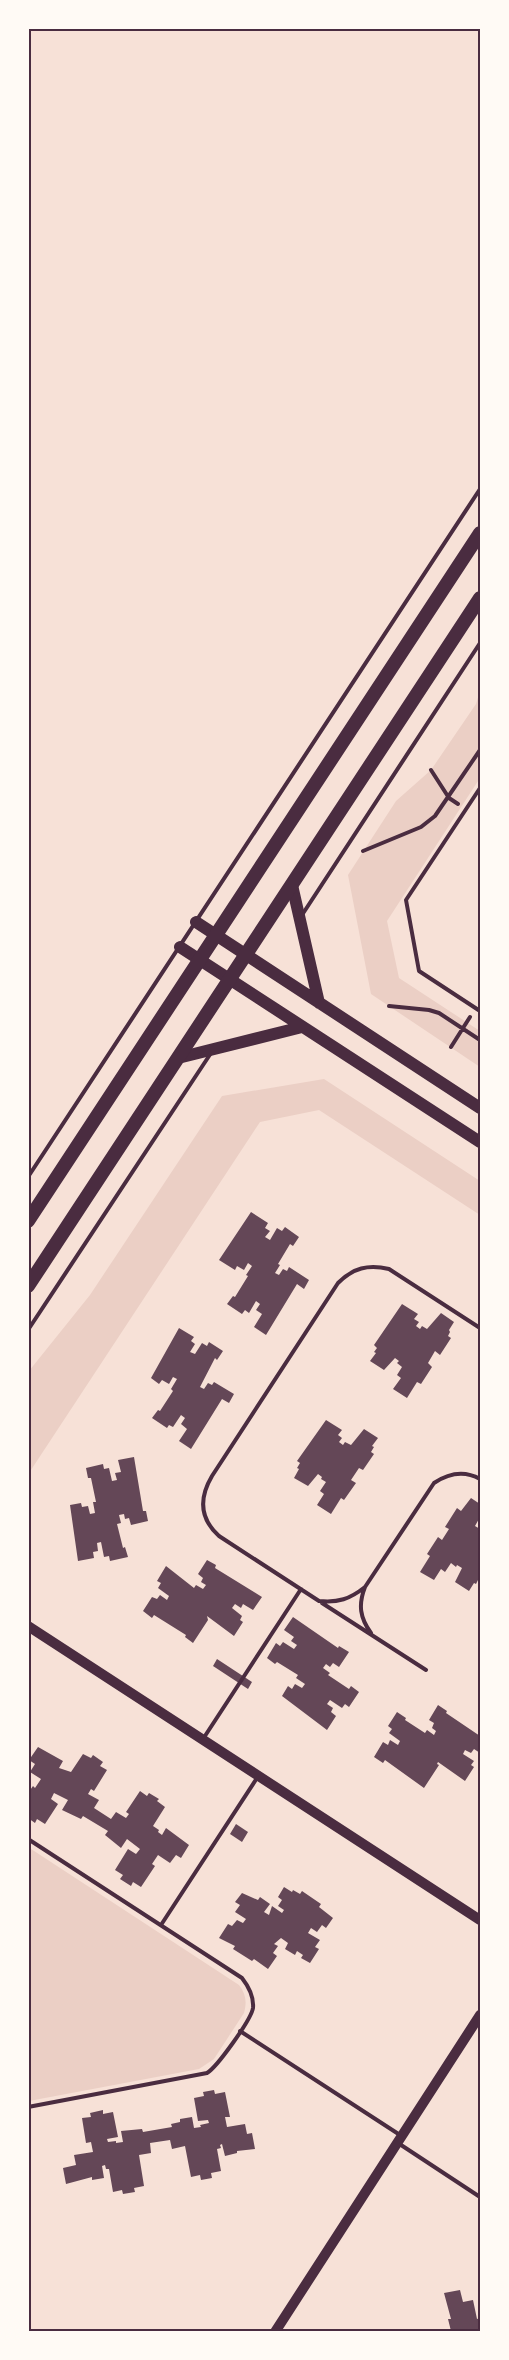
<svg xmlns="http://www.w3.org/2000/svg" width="509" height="2360" viewBox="0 0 509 2360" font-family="'Playfair Display',serif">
  <rect width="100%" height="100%" fill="#f7e1d7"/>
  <path fill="#ebcfc5" d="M480 691V778L387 921 399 978 480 1031V1067L371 994 348 875 396 801 431 770 476 704Z
    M324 1079 480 1181V1215L319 1110 260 1122 29 1473V1371L90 1295 222 1096Z
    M28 1847 239 1985C246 1994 247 2002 244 2013L214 2059 199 2069 29 2101Z"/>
  <path fill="#644757" d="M251 1212 268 1223 265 1228 270 1231 265 1237 270 1240 277 1228 282 1231 285 1227 299 1237 293 1246 290 1244 278 1264 280 1265 275 1273 279 1275 283 1269 287 1271 289 1267 309 1280 304 1289 297 1284 266 1335 254 1327 262 1314 256 1310 260 1304 256 1301 249 1313 245 1310 242 1314 227 1304 233 1296 235 1297 248 1276 246 1275 252 1266 248 1263 244 1270 237 1266 235 1270 219 1260Z
    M402 1304 418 1314 414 1319 419 1322 416 1326 420 1329 422 1326 427 1329 441 1313 454 1322 449 1330 450 1332 448 1336 451 1338 440 1355 435 1351 428 1363 432 1367 421 1384 417 1382 407 1398 393 1389 401 1378 397 1375 402 1367 397 1363 399 1361 395 1358 384 1370 370 1361 376 1353 374 1352 377 1348 374 1345Z
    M179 1328 194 1337 191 1341 195 1344 190 1352 195 1354 202 1343 207 1346 209 1342 223 1351 217 1360 215 1358 200 1387 204 1389 208 1383 212 1385 214 1382 234 1394 229 1403 222 1399 191 1449 179 1441 187 1429 181 1424 185 1418 181 1415 173 1427 169 1425 167 1428 152 1418 158 1410 160 1411 173 1391 171 1389 177 1379 173 1377 169 1384 162 1380 159 1384 151 1378Z
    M326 1420 342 1430 338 1435 342 1438 339 1442 343 1445 345 1442 351 1445 364 1429 378 1438 372 1446 374 1447 371 1452 374 1454 363 1470 359 1468 351 1480 356 1483 344 1500 341 1498 331 1514 317 1505 324 1494 320 1491 326 1482 321 1479 322 1477 318 1474 308 1486 294 1478 299 1469 297 1468 300 1463 297 1461Z
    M134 1457 143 1511H146L148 1521 131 1525 129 1518 125 1519 124 1514 119 1515 121 1523 117 1524 123 1548 125 1547 128 1557 110 1561 109 1556 104 1557 101 1542 97 1543 98 1551 93 1552 94 1558 78 1561 70 1505 81 1503 82 1507 88 1506 90 1514 95 1513 93 1502H96L91 1478H88L86 1468 103 1464 104 1469 109 1468 112 1481 117 1480 115 1473 121 1472 118 1460Z
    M471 1498 480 1504V1517L475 1526 480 1529V1582L478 1580 476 1584 474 1583 469 1591 455 1582 462 1568 457 1565 456 1567 451 1563 445 1572 441 1569 434 1580 420 1572 430 1556 427 1554 438 1537 442 1540 449 1529 445 1527 457 1508 461 1511Z
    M207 1560 216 1565 215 1568 262 1597 253 1610 243 1604 241 1608 235 1604 232 1608 242 1616 240 1620 243 1622 234 1636 207 1616 208 1620 193 1643 185 1637 186 1635 154 1615 152 1618 143 1611 152 1597 157 1599 160 1595 167 1600 169 1596 158 1588 161 1583 157 1581 166 1566 194 1588 196 1585 203 1589 206 1585 201 1582 203 1578 198 1574Z
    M293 1617 338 1648 339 1646 349 1652 339 1667 333 1663 330 1667 326 1664 323 1668 330 1673 328 1675 349 1689 351 1686 359 1692 349 1707 345 1704 342 1708 330 1700 327 1704 333 1708 331 1712 336 1716 327 1730 282 1696 288 1686 292 1689 295 1684 302 1688 305 1684 296 1678 298 1675 277 1662 275 1664 267 1658 276 1643 280 1646 283 1642 294 1649 297 1645 291 1641 294 1637 284 1630Z
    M217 1659 252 1682 248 1689 213 1666Z
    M438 1705 447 1711 446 1713 480 1736V1753L474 1749 471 1753 465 1750 463 1754 474 1761 471 1765 474 1767 465 1781 438 1762 437 1764 439 1765 424 1788 385 1760 383 1763 374 1757 383 1742 388 1745 390 1740 398 1745 400 1741 389 1733 392 1729 388 1726 397 1712 406 1718 405 1720 425 1733 427 1730 434 1735 436 1731 432 1728 434 1723 429 1720Z
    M38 1747 63 1761 59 1768 71 1772 83 1754 91 1758 93 1755 103 1762 100 1766 107 1770 94 1791 91 1789 88 1794 99 1800 94 1808 111 1819 116 1812 126 1818 129 1814 126 1812 140 1791 147 1796 149 1793 159 1799 157 1801 165 1807 153 1826 159 1830 158 1832 162 1835 166 1828 189 1845 181 1858 176 1855 170 1863 158 1855 152 1864 155 1866 141 1887 133 1882 131 1886 120 1879 123 1875 115 1870 128 1849 136 1854 140 1849 127 1839 121 1848 105 1835 108 1831 83 1816 81 1819 62 1810 68 1800 54 1793 51 1799 58 1804 45 1824 37 1819 35 1823 28 1818V1793L33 1786 35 1788 41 1779 30 1772 35 1764 29 1760Z
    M236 1824 248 1832 242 1842 230 1834Z
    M284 1887 292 1892 293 1890 300 1894 302 1891 321 1904 319 1907 333 1918 326 1928 322 1925 317 1932 311 1928 308 1933 320 1940 315 1947 319 1949 310 1963 301 1958 303 1955 297 1951 295 1955 285 1949 288 1943 281 1938 274 1944 278 1946 273 1953 277 1956 268 1969 254 1959 252 1961 233 1949 235 1946 219 1938 228 1924 232 1926 237 1920 243 1923 246 1919 235 1912 240 1905 235 1902 242 1893 258 1900 260 1897 270 1904 264 1912 269 1915 272 1906 282 1913 284 1910 278 1906 282 1900 278 1897Z
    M214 2090 215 2094 225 2092 230 2117H225L227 2127 245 2124 247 2134 252 2133 255 2149 237 2151V2153L225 2156 222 2144 220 2145 221 2148 217 2149 221 2171 211 2173 212 2178 201 2180 200 2175 191 2177 185 2146 172 2149 170 2140 150 2143 151 2153 139 2155 144 2186 134 2188 135 2192 123 2194 122 2190 113 2192 109 2169H106L105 2165 102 2166 104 2178 92 2180V2177L66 2184 63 2168 76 2165 74 2155 93 2152 91 2142 86 2143 82 2118 91 2117 90 2113 103 2110V2114L113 2112 118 2137 107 2139 108 2142 116 2141V2143L123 2142 121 2131 142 2129 143 2132 172 2127 171 2124 180 2122V2119L192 2117 194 2128 201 2127 200 2125 209 2123 208 2120 198 2121 194 2098 204 2096 203 2092Z
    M460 2290 463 2302 473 2300 477 2319 480 2318V2332H464L463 2329 451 2331 448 2319H451L444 2293Z"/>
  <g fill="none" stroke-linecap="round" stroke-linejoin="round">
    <path stroke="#4a2c40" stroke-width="4" d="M431 770 449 798 458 804
      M363 851 421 827 435 816 480 750
      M389 1006 429 1010 439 1013 480 1040
      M451 1047 470 1017"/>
    <path stroke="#4a2c40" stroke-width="4" d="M480 788 406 900 419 971 480 1011
      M302 915 480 643
      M28 1177 480 489
      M480 1328 389 1269C368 1264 353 1268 338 1283L212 1476C199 1498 199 1518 219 1536L319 1601C338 1603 350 1599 365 1587L434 1483C449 1473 464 1470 480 1479
      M28 1330 211 1053
      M365 1587C358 1605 360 1618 371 1633
      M322 1603 426 1670
      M203 1739 301 1589
      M28 1839 242 1978C249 1987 254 1997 253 2008 251 2020 217 2067 207 2073L28 2107
      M161 1925 257 1778
      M240 2031 400 2135
      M398 2143 480 2197"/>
    <path stroke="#4a2c40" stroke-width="10" d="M28 1626 480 1920
      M275 2332 480 2015"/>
    <path stroke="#4a2c40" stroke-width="12" d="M292 885 319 1003
      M196 922 480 1108
      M180 947 480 1142
      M178 1058 302 1027"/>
    <path stroke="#4a2c40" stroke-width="14" d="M28 1221 480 533
      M28 1286 480 598"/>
  </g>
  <rect width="509" height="2360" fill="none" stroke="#fffaf5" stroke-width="60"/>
  <rect x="30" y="30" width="449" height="2300" fill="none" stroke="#4a2c40" stroke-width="2"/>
</svg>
